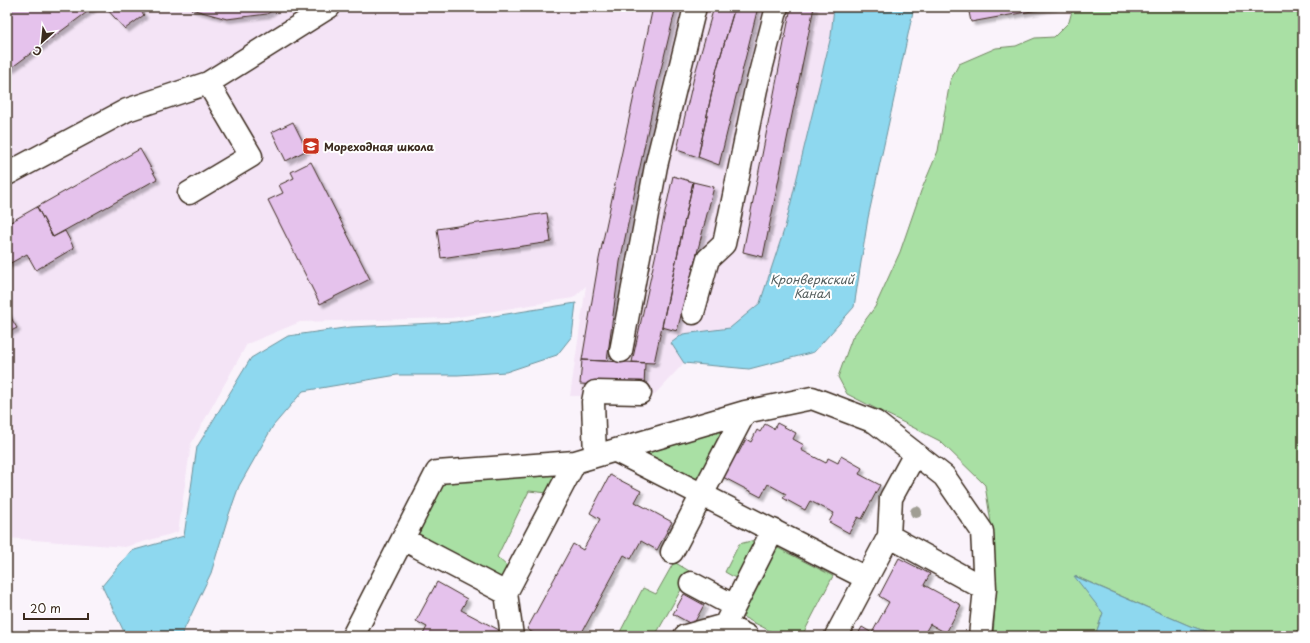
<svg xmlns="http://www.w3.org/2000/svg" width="1310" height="643" viewBox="0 0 1310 643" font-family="'Playpen Sans',sans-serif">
  <defs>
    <filter id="shadow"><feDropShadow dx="3.5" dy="3.5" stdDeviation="1" flood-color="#0004"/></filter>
  </defs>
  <rect width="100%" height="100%" fill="#faf3fb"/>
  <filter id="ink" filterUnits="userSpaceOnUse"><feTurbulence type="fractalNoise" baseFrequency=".025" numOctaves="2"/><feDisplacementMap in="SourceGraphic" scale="8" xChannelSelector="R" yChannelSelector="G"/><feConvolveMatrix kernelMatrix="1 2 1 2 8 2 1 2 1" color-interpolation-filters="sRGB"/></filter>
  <g filter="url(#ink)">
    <path fill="#f4e4f6" d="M7 7H834L831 36 785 227 760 303 730 328 683 334 671 343 684 363 654 395 570 396 586 286 573 298 452 318 300 322 247 344 191 444 178 532 125 547 7 538Z"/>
    <path fill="#a9e0a4" stroke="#728561" d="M1073 7H1303V636H1220L1190 626 1075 576 1103 613 1095 636H993L996 590 991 523 985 485 940 441 847 394 838 377 852 338 875 307 900 252 921 191 938 151 950 81 959 64 996 48 1016 46 1035 38 1054 37 1069 22Z
      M726 429 696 483 636 453Z
      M557 475 548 493 529 491 497 557 508 567 502 579 416 536 443 482Z
      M759 539 739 580 725 572 739 544Z
      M776 547 833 576 802 636H780L741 616Z
      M674 562 691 572 655 636H618L643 588 656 594Z"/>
    <path fill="#8ed8ef" stroke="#6d929b" d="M834 7H914L868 218 854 307 814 352 749 369 684 363 671 343 683 334 730 328 760 303 785 227 831 36Z
      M576 303 572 336 557 355 506 372 458 375H397L303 391 273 426 239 486 228 517 211 573 181 636H126L102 586 131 551 184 536 197 447 251 358 288 336 351 327 456 322Z
      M1074 576 1190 626 1220 636H1095L1103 613Z"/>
    <path fill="#e5c2ec" stroke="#3b2a1e" filter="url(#shadow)" d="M7 7H94L7 71Z
      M105 7H138L144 15 125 29Z
      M189 7H277L267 14 227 19 191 9Z
      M653 7H676L657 86 620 262 607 361 582 360 599 259Z
      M714 7H735L717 68 698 157 677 150 694 77Z
      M735 7H758L719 165 698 157 717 68Z
      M791 7H814L763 257 743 252Z
      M968 7H1054L971 22Z
      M293 122 307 150 286 161 272 132Z
      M140 149 157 179 53 237 37 207Z
      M311 162 370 279 320 304 268 200 283 193 279 185 294 178 291 172Z
      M673 176 693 182 654 363 632 362Z
      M693 182 714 187 677 331 662 327Z
      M37 207 53 237 65 231 74 248 36 270 27 254 7 265V224Z
      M547 213 551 242 441 258 437 229Z
      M7 311 17 328 7 333Z
      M582 360 645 363 644 387 580 384Z
      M777 423 796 433 793 439 804 445 801 450 826 463 828 458 838 463 841 456 862 468 859 474 880 485 862 519 858 517 849 533 829 522 834 513 810 501 805 510 783 498 786 494 768 484 761 497 721 476 734 452 738 454 746 439 751 442 757 430 760 432 765 424 774 429Z
      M610 475 641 491 635 502 672 522 657 550 641 541 631 559 624 555 580 636H536V635L527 629 573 544 583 550 600 519 590 513Z
      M899 558 930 574 924 585 961 605 946 633 930 624 923 636H857L862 627 872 633 885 609 889 602 879 596Z
      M437 582 467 599 461 610 499 630 495 636H422L427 627 416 621Z
      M684 594 704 605 693 625 673 614Z"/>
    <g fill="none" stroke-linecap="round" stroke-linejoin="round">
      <defs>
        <path id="minor" d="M7 174 127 110 208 83 329 7
          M189 193 251 156 208 83
          M693 313 708 259 724 244 756 89 777 7
          M621 351 656 166 695 7
          M616 451 866 578
          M595 456 593 402 595 392 640 393
          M889 536 985 589
          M403 539 506 593 512 636
          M672 552 745 412
          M691 583 734 606
          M506 593 575 462
          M725 625 773 530
          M353 636 437 472 575 462 745 412 812 398 875 422 944 476 982 531 985 589 980 636
          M685 636 725 625 747 636
          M836 636 889 536 891 498 915 454"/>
      </defs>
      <use href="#minor" stroke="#3b2a1e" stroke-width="25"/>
      <use href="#minor" stroke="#fff" stroke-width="22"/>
    </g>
    <circle fill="#a09e94" cx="916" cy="512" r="6"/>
  </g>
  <defs>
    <symbol id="university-square" viewBox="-11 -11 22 22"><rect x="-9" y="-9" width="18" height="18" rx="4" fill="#c8321e" stroke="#fff"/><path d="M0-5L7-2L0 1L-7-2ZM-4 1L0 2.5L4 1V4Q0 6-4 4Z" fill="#fff"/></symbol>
  </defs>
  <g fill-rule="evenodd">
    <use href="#university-square" x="301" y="136" width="20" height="20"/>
  </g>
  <g text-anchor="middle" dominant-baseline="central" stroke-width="4" stroke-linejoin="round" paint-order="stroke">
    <g font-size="11" font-weight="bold" fill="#3b2a1e" stroke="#fff" text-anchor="start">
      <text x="324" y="146">Мореходная школа</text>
    </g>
    <g font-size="12" font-style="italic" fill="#545e5d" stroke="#fff">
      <text x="812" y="279">Кронверкский<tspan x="812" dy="14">Канал</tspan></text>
    </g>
  </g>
  <rect width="1310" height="643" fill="none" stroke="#fff" stroke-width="24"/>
  <rect x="12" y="12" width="1286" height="619" fill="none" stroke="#3b2a1e" stroke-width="1.5" filter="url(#ink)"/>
  <g transform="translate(42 42) rotate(207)" stroke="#ffffff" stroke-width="3" paint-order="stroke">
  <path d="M0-3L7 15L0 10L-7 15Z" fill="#3b2a1e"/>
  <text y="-6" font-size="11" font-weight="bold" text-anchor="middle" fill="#3b2a1e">С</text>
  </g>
  <path d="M24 613v6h64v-6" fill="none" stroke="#3b2a1e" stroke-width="2"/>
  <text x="30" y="613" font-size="12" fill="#3b2a1e" stroke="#ffffff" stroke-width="3" paint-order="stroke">20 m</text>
</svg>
